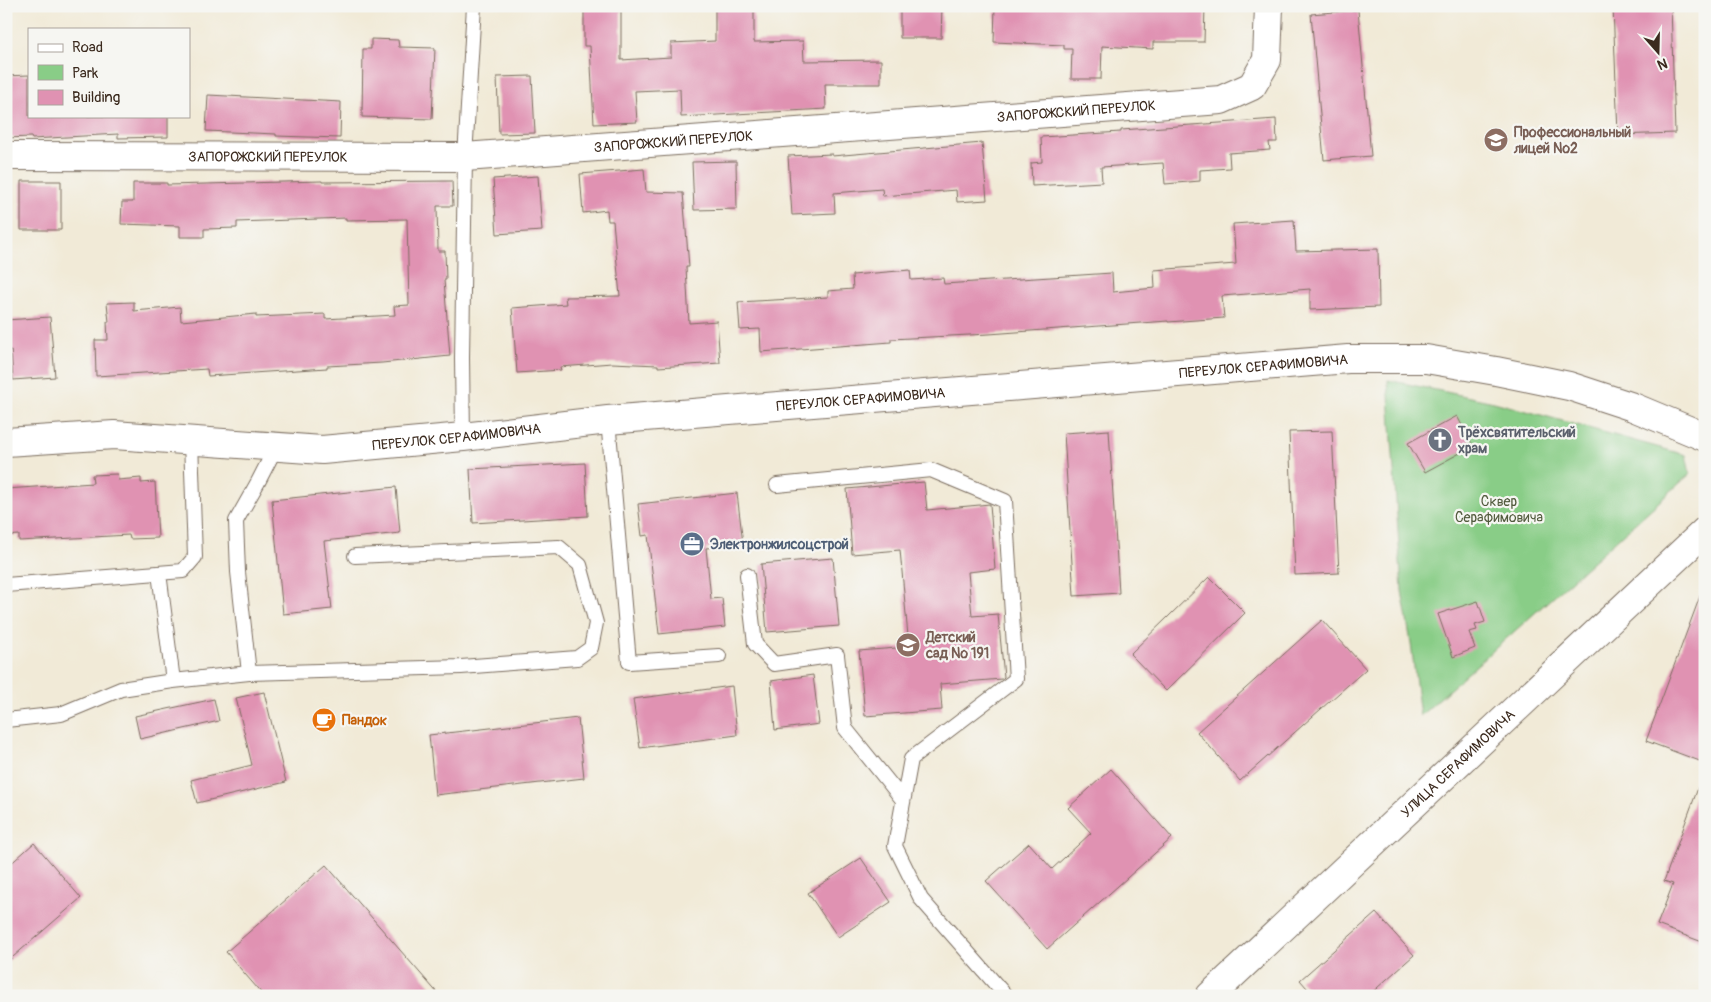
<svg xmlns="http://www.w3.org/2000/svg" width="1711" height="1002" viewBox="0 0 1711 1002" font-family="Pangolin,sans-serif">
  <rect width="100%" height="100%" fill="#f6f6f2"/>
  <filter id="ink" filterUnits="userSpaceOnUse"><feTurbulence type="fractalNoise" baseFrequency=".02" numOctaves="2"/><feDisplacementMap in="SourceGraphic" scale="10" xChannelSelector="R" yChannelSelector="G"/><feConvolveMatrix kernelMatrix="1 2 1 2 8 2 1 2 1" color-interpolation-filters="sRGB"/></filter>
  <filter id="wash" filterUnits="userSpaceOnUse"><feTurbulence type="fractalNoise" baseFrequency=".0096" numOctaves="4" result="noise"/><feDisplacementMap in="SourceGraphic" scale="20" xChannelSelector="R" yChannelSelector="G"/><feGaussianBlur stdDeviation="1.12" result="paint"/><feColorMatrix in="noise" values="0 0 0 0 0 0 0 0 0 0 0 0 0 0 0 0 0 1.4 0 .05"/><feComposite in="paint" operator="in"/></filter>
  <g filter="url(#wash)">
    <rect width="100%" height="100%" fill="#f1ead7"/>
    <path fill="#89cd87" stroke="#627c52" d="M1388 380 1494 402 1686 455 1690 474 1420 716 1411 643 1402 591Z"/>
    <g id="blocks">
      <path fill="#e092b2" d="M584 6H621V60L671 57V43L715 41V6H754V42L803 41 804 61 881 60V84H825L826 109 681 117 680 89 635 91 637 122 594 124 590 46H584Z
        M900 6H942L941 38H900Z
        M995 6H1205L1204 42H1153V49L1102 46 1101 79H1071L1072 49H1064V45L994 42Z
        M1613 6H1671L1675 133 1618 135Z
        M1358 10 1371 156 1324 160 1311 14Z
        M371 39 398 40 399 47 435 48 432 119 362 117 363 49H371Z
        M29 75V116H168V137L118 138V134L32 139 31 137 6 138V76Z
        M532 76 535 133 499 134 497 77Z
        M208 95 341 102 340 138 276 136V134L206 131Z
        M1276 119 1277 142H1269L1270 150 1229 153 1230 168 1200 170V181L1165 184 1163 163 1101 167 1102 182 1032 186 1031 163 1042 162 1041 137 1121 132V130Z
        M982 143 987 200 957 202 956 190 883 196 882 189 834 193 835 213 792 215 788 156 832 154V156Z
        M736 161 737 209 694 210 692 162Z
        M644 169 646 192 683 193 689 267H686L689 323 717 321 720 363 658 367V365L612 363 560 367 561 370 517 373 512 308 566 304 565 297 620 296 613 221H608L607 210 583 213 580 174Z
        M538 176 542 231 497 234 493 179Z
        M21 181H61V230H21Z
        M322 181V182L452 181 453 206H437L438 251H445L446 280H444L450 356 382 363 327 366V368L208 376 207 369 96 376 95 340H108L107 322H109L107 303 134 302V311L180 307 181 321 256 314V317L325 314V319L395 315 394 306 409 305 407 219 346 220V218L237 222V228L204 229V237H180V226L121 224 122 202H133V183H167V185Z
        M1294 220 1296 251 1378 249 1379 307 1310 310V289L1222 296 1224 318 1168 322V321L989 334 891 339V342L761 352 760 329 740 330 738 302 828 297V291L853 289 852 275 910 270 911 280 943 278 944 284 1112 273 1113 292 1155 288 1154 270 1236 264 1233 224Z
        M50 317 55 377 13 380 11 350 6 351V320Z
        M1457 416 1473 446 1425 472 1408 443Z
        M1109 430 1119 593 1074 596 1064 433Z
        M1332 431 1339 573 1295 575 1289 432Z
        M585 463 588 516 473 523 470 469Z
        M117 474 118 480 141 478V483L155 482 158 538 130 539 129 535 19 541V535L6 536V489L93 483 92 475Z
        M924 482 927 510 990 504 995 569 968 572 972 616 998 614 1004 677 1002 679 940 684 942 710 865 716 859 651 909 647 900 550 852 554 847 489Z
        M396 487 400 533 324 541 332 609 283 614 272 500Z
        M737 493 743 544 706 548 711 599 722 598 725 627 659 634 648 535 642 536 638 504Z
        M833 558 839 626 767 632 761 564Z
        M1209 577 1245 613 1166 691 1130 654Z
        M1702 591H1705V763L1646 741Z
        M1478 601 1485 622 1475 625 1477 630 1469 632 1475 648 1453 657 1438 614Z
        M1322 620 1366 669 1240 781 1197 732Z
        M813 675 819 724 775 730 771 681Z
        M732 686 737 735 640 748 633 699Z
        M264 692 286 782 197 803 191 780 252 765 236 698Z
        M214 699 219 721 140 739 135 716Z
        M578 718 584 778 435 795 429 735Z
        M1111 769 1172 838 1047 949 986 881 1029 843 1052 869 1091 833 1068 808Z
        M1702 777H1705V943L1657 925 1673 884 1664 881Z
        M34 843 81 898 6 963V868Z
        M861 858 891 902 838 937 808 893Z
        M326 865 440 996H264L226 952Z
        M1376 913 1414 955 1368 996H1314L1300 980Z"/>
    </g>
  </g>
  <g filter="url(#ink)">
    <use href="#blocks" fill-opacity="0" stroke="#7b6d5f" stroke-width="1"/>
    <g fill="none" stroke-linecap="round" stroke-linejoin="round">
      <defs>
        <path id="service" d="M608 420 629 662 719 656
          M463 437 462 358 465 157 474 6
          M777 485 931 470 1005 501 1016 679 911 759 895 846 921 899 1006 996
          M159 573 173 681
          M747 575 755 644 774 664 837 655 845 728 903 800
          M6 585 183 571 195 557 191 441
          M249 673 238 572 236 521 258 482 276 447
          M6 720 61 714 121 689 173 681 249 673 461 667 577 658 591 648 596 623 580 565 559 547 355 556"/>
        <g id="minor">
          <path id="s1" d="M6 156 465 157 1221 100 1252 86 1267 60 1269 6"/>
          <path id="s2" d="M6 442 114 435 322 450 463 437 608 420 1348 359H1426L1496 371 1569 386 1633 407 1705 437"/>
          <path id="s3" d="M1210 996 1705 531"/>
        </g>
      </defs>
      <use href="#service" stroke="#7b6d5f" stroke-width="16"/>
      <use href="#minor" stroke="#7b6d5f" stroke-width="30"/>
      <use href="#service" stroke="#fff" stroke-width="14"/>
      <use href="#minor" stroke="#fff" stroke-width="28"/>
    </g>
  </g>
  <defs>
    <symbol id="university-disc" viewBox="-11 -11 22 22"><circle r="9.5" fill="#8d6e63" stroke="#f6f6f2"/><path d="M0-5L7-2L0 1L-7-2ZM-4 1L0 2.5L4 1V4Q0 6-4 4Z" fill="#fff"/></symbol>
    <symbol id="church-disc" viewBox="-11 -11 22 22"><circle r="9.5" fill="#6b7280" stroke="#f6f6f2"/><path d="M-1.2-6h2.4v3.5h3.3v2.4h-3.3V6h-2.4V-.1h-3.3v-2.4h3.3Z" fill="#fff"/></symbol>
    <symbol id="office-disc" viewBox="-11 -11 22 22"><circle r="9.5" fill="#5c6f8a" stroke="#f6f6f2"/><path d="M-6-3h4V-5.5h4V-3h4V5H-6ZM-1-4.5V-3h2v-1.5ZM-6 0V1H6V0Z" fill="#fff"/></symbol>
    <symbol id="school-disc" viewBox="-11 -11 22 22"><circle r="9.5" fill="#8d6e63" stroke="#f6f6f2"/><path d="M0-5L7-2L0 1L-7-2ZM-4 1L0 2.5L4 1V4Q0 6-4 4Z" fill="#fff"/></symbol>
    <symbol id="cafe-disc" viewBox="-11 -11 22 22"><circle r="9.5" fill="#e8710a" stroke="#f6f6f2"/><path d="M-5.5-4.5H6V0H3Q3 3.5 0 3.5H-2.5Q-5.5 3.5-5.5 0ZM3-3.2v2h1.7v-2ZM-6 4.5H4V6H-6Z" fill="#fff"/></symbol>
  </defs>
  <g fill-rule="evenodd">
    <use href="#university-disc" x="1482" y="126" width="28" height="28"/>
    <use href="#church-disc" x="1426" y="426" width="28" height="28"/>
    <use href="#office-disc" x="678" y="530" width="28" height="28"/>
    <use href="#school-disc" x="894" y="631" width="28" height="28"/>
    <use href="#cafe-disc" x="310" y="706" width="28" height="28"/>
  </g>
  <g text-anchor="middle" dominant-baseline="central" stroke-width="4.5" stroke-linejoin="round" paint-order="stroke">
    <g font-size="14" fill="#3b2a1e" stroke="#f6f6f2">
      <text stroke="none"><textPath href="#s1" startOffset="1072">ЗАПОРОЖСКИЙ ПЕРЕУЛОК</textPath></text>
      <text stroke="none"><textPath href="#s1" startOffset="668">ЗАПОРОЖСКИЙ ПЕРЕУЛОК</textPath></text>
      <text stroke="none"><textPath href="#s1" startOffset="262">ЗАПОРОЖСКИЙ ПЕРЕУЛОК</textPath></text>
      <text stroke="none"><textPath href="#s2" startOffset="1262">ПЕРЕУЛОК СЕРАФИМОВИЧА</textPath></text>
      <text stroke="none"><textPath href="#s2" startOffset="858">ПЕРЕУЛОК СЕРАФИМОВИЧА</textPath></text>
      <text stroke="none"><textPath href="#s2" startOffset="452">ПЕРЕУЛОК СЕРАФИМОВИЧА</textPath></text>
      <text stroke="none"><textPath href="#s3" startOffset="340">УЛИЦА СЕРАФИМОВИЧА</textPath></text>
    </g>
    <g font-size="14" font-weight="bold" fill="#785e54" stroke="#f6f6f2" text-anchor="start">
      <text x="1514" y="132">Профессиональный<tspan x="1514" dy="16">лицей №2</tspan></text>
      <text x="926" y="637">Детский<tspan x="926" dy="16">сад № 191</tspan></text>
    </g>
    <g font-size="14" font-weight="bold" fill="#5b616d" stroke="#f6f6f2" text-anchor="start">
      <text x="1458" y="432">Трёхсвятительский<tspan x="1458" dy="16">храм</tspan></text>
    </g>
    <g font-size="14" fill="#525b3e" stroke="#f6f6f2">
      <text x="1499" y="501">Сквер<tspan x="1499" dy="16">Серафимовича</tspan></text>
    </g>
    <g font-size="14" font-weight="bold" fill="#4e5e75" stroke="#f6f6f2" text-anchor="start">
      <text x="710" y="544">Электронжилсоцстрой</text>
    </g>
    <g font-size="14" font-weight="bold" fill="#c56008" stroke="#f6f6f2" text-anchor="start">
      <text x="342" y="720">Пандок</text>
    </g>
  </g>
  <rect width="1711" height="1002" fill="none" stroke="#f6f6f2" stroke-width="25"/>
  <rect x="28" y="28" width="162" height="90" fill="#f6f6f2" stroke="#aba49d"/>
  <rect x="38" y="44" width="25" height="8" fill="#ffffff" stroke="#aba49d"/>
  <text x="72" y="52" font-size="15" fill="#3b2a1e">Road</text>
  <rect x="38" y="65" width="25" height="15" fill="#89cd87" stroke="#aba49d"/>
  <text x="72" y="78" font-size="15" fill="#3b2a1e">Park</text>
  <rect x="38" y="90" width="25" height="15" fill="#e092b2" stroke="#aba49d"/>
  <text x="72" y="102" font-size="15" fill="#3b2a1e">Building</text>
  <g transform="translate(1658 52) rotate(160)" stroke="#f6f6f2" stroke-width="4" paint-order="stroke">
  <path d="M0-4L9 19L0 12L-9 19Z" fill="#3b2a1e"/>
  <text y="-8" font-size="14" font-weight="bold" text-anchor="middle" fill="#3b2a1e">N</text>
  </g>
</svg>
